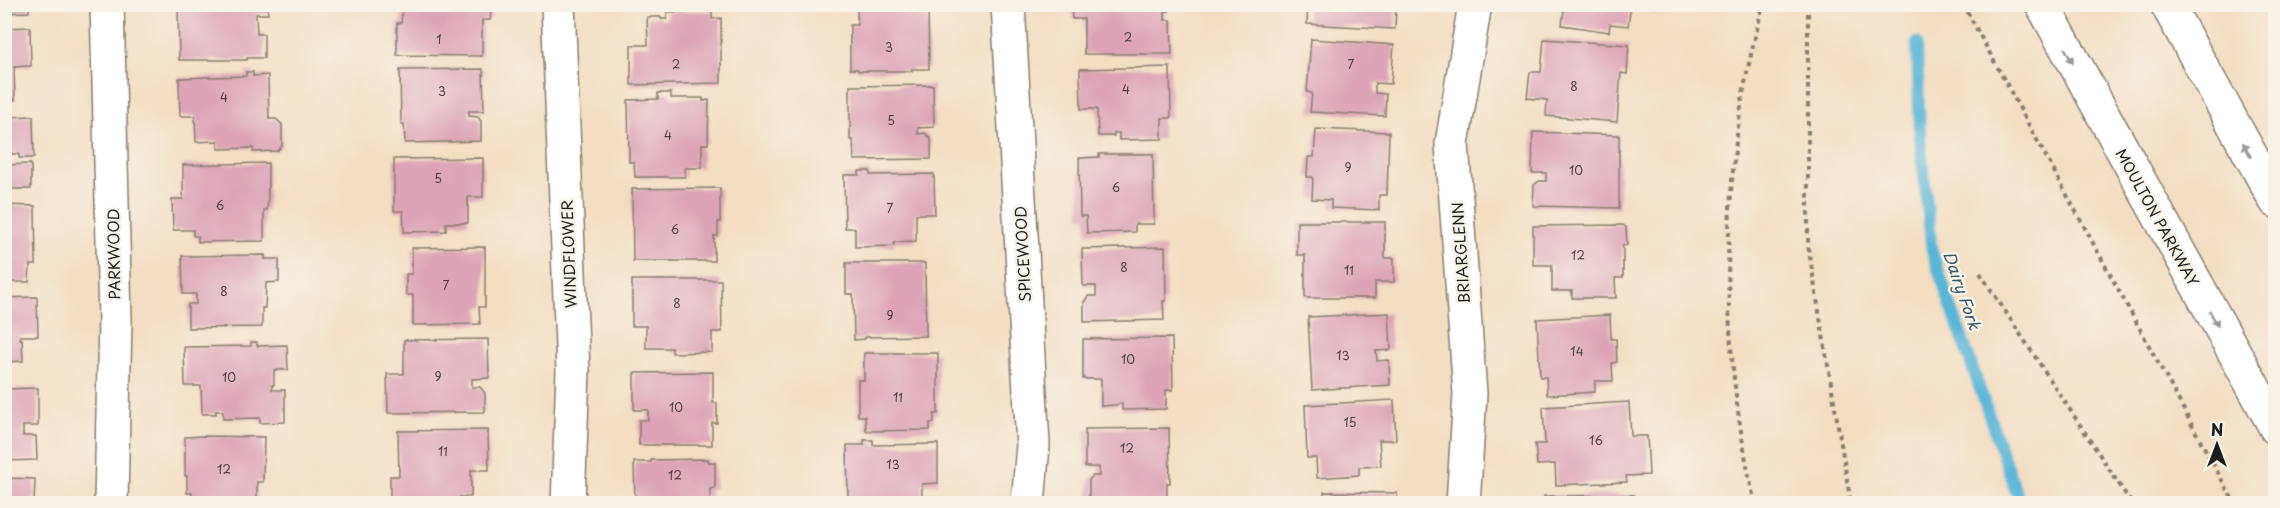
<svg xmlns="http://www.w3.org/2000/svg" width="2280" height="508" viewBox="0 0 2280 508" font-family="'Playpen Sans',sans-serif">
  <rect width="100%" height="100%" fill="#f7f3e8"/>
  <filter id="ink" filterUnits="userSpaceOnUse"><feTurbulence type="fractalNoise" baseFrequency=".0167" numOctaves="2"/><feDisplacementMap in="SourceGraphic" scale="12" xChannelSelector="R" yChannelSelector="G"/><feConvolveMatrix kernelMatrix="1 2 1 2 8 2 1 2 1" color-interpolation-filters="sRGB"/></filter>
  <filter id="wash" filterUnits="userSpaceOnUse"><feTurbulence type="fractalNoise" baseFrequency=".008" numOctaves="4" result="noise"/><feDisplacementMap in="SourceGraphic" scale="24" xChannelSelector="R" yChannelSelector="G"/><feGaussianBlur stdDeviation="1.35" result="paint"/><feColorMatrix in="noise" values="0 0 0 0 0 0 0 0 0 0 0 0 0 0 0 0 0 1.4 0 .05"/><feComposite in="paint" operator="in"/></filter>
  <g filter="url(#wash)">
    <rect width="100%" height="100%" fill="#f3dec2"/>
    <g fill="none" stroke-linecap="round" stroke-linejoin="round">
      <path stroke="#59b6d7" stroke-width="12" d="M1917 43 1920 138 1932 252 2020 504"/>
    </g>
    <g id="blocks">
      <path fill="#dda4b7" d="M4 4H29V12L4 13Z
        M178 4H267L268 14H256L257 34H264V58H247V60H179Z
        M403 4H492L490 20H482V56L397 55V23H401Z
        M857 4H924V10H928L929 69H912V71H858V69H850V25H857Z
        M1071 4 1169 5V11H1165V20H1171L1172 54H1084V19H1072Z
        M1308 4H1396L1395 29 1307 24Z
        M1557 4H1631L1628 26 1610 24 1609 32 1562 25 1564 10 1556 9Z
        M1638 4H1657L1656 8Z
        M712 11V19L721 18V83L631 85V45H648L647 17H661V19H667V12Z
        M30 27 31 66 14 67 15 100H4V28Z
        M1311 39 1394 45 1391 84 1375 83V93L1386 94 1385 116 1310 112 1312 93 1307 92Z
        M1544 39 1629 45 1627 74 1621 73 1617 122 1546 116 1547 100 1527 98 1530 72H1541Z
        M1170 67 1171 118H1162V139L1119 140V133H1114V136H1098L1097 109H1081L1080 69Z
        M483 69 484 111H469V116L478 117 481 121V141L405 143 404 124H401L400 70Z
        M246 72H253V76L268 75 269 119H276L282 124V146L277 151 253 152V148L218 149V141L196 142 195 116H180L179 78 246 76Z
        M933 85 934 127 918 128V134L925 133 931 139V159L854 160 853 140H850V86Z
        M658 93H671V98H703V101L709 100 708 144H702V168H685V177H635L634 162H629L628 100 658 99Z
        M33 116 34 158H19V154H4V117Z
        M1316 129 1389 132 1387 195H1379V210L1331 208V200L1312 199 1313 177H1307L1308 157H1314Z
        M1533 132 1619 135V208L1533 206 1534 185 1539 181H1546V173H1532Z
        M1099 154H1153L1154 224H1135V232L1087 233 1086 216H1080L1079 158 1099 157Z
        M483 158V197H468V223H446V231L404 232 403 211H394V159Z
        M268 163V197L267 210H264V241L198 242V236H193V230H173L172 199H183V165Z
        M31 164V189H4V165Z
        M859 171H870V175L934 174 935 214H916V241L894 242V246L855 247V228H845L844 175H859Z
        M720 188V222H718V236H714V261H633L632 189Z
        M4 205 35 206 36 265H30L29 282H4Z
        M1297 222H1385V258H1394V282H1375V298H1305V255H1297Z
        M1623 225 1626 227 1627 245H1623V278H1615L1616 298H1572V291H1552V265H1533V226Z
        M485 247V307H479L480 324 413 325V295H406V274H412V248Z
        M1165 247 1166 301H1163L1164 320 1084 322V302L1088 296H1096V286H1083L1082 249Z
        M265 255V259H279V282L266 283 265 308H262V327L188 328V304H196V294H183L182 256Z
        M846 263H925L926 336 865 337V339L854 340 853 294H846Z
        M632 280H721L722 332H712V352L672 353V348H646V326H632Z
        M37 297 38 336H20V339H22L23 361 4 362V298Z
        M1389 313 1391 350 1376 351 1377 361 1389 360 1390 385 1312 390 1308 317Z
        M1610 315 1611 339H1616L1617 362 1612 363 1613 381H1595V392L1547 395 1546 377H1540L1537 319Z
        M1172 338 1173 390H1166V409L1122 410V403L1116 405 1101 406V379H1083V339Z
        M488 339 489 378 472 379V387H480L485 393V412L388 413 387 374H404V340Z
        M251 342H257V346L287 345 288 370H274V385H272V390H285V422L260 423V418L223 419V411H216V414H202L201 386H185L184 347 251 346Z
        M864 353H938V414H934V423H930V430L866 431 865 416H858V380H864Z
        M713 372V403H717V423H712V445H639V420H648V410H634V373Z
        M38 388V426H23V436H36L37 460 4 461V389Z
        M1394 400 1396 440H1379L1381 466 1359 467V475L1317 478 1316 458H1307L1305 405Z
        M1629 402 1631 436H1647L1649 475 1626 476 1627 482 1556 485 1555 464 1537 465 1535 444H1545L1543 407Z
        M1169 428 1170 483H1167V502L1089 503V480L1093 476H1099V467H1085V429Z
        M488 430 489 470H471V497H460V503L390 504V476H399L398 431Z
        M203 436 264 437 263 482H257V504H192V493H187V476H185V437Z
        M864 440H873V445L938 444V483L922 484V504H856V499H848L847 445H864Z
        M708 459V462H715V488L710 489V504H635L634 462H651V460Z
        M4 478 35 479 34 504H4Z
        M1324 492 1397 493V504H1324Z
        M1634 495V504H1544V496Z"/>
    </g>
  </g>
  <g filter="url(#ink)">
    <use href="#blocks" fill-opacity="0" stroke="#887d6f" stroke-width="1.5"/>
    <g fill="none" stroke-linecap="round" stroke-linejoin="round">
      <defs>
        <path id="street" d="M107 4 115 320 111 504
          M558 4 573 371 568 504
          M1008 4 1033 445 1028 504
          M1463 504 1470 394 1452 144 1475 4"/>
        <path id="primary" d="M2042 4 2276 428
          M2167 4 2276 201"/>
      </defs>
      <use href="#street" stroke="#887d6f" stroke-width="36"/>
      <use href="#primary" stroke="#887d6f" stroke-width="36"/>
      <path stroke="#887d6f" stroke-width="4" stroke-dasharray="4.5 4.5" stroke-linecap="butt" d="M1808 4V245L1851 504
        M1963 4 2235 504
        M1980 273 2132 504
        M1755 504C1725 372 1720 240 1741 107 1746 72 1755 38 1763 4"/>
      <use href="#street" stroke="#fff" stroke-width="33"/>
      <use href="#primary" stroke="#fff" stroke-width="33"/>
    </g>
    <defs><path id="oneway-solid" d="M-6-.8H1V-3.2L6.5 0L1 3.2V.8H-6Z" transform="scale(1.5)"/></defs>
    <g fill="#999">
      <use href="#oneway-solid" transform="translate(2069 56) rotate(62)"/>
      <use href="#oneway-solid" transform="translate(2247 150) rotate(-119)"/>
      <use href="#oneway-solid" transform="translate(2214 319) rotate(61)"/>
    </g>
  </g>
  <g text-anchor="middle" dominant-baseline="central" stroke-width="5" stroke-linejoin="round" paint-order="stroke">
    <g font-size="12" fill="#4c3e43">
      <text x="1128" y="37">2</text>
      <text x="439" y="39">1</text>
      <text x="889" y="47">3</text>
      <text x="676" y="64">2</text>
      <text x="1351" y="64">7</text>
      <text x="1574" y="86">8</text>
      <text x="1126" y="89">4</text>
      <text x="442" y="91">3</text>
      <text x="224" y="97">4</text>
      <text x="891" y="120">5</text>
      <text x="668" y="135">4</text>
      <text x="1348" y="167">9</text>
      <text x="1576" y="170">10</text>
      <text x="438" y="178">5</text>
      <text x="1116" y="187">6</text>
      <text x="220" y="205">6</text>
      <text x="890" y="208">7</text>
      <text x="675" y="229">6</text>
      <text x="1578" y="255">12</text>
      <text x="1124" y="267">8</text>
      <text x="1349" y="270">11</text>
      <text x="446" y="285">7</text>
      <text x="224" y="291">8</text>
      <text x="677" y="303">8</text>
      <text x="890" y="315">9</text>
      <text x="1577" y="351">14</text>
      <text x="1343" y="355">13</text>
      <text x="1128" y="359">10</text>
      <text x="438" y="376">9</text>
      <text x="229" y="377">10</text>
      <text x="898" y="397">11</text>
      <text x="676" y="407">10</text>
      <text x="1350" y="422">15</text>
      <text x="1596" y="440">16</text>
      <text x="1127" y="448">12</text>
      <text x="443" y="451">11</text>
      <text x="893" y="464">13</text>
      <text x="224" y="469">12</text>
      <text x="675" y="475">12</text>
    </g>
    <g font-size="15" fill="#1c1c1c" stroke="#f7f3e8">
      <text transform="translate(2158 217) rotate(61)">MOULTON PARKWAY</text>
      <text transform="translate(1460 253) rotate(-94)">BRIARGLENN</text>
      <text transform="translate(113 254) rotate(-91)">PARKWOOD</text>
      <text transform="translate(568 254) rotate(-92)">WINDFLOWER</text>
      <text transform="translate(1022 254) rotate(-93)">SPICEWOOD</text>
    </g>
    <g font-size="16" font-style="italic" fill="#345a67" stroke="#f7f3e8">
      <text transform="translate(1963 290) rotate(71)">Dairy Fork</text>
    </g>
  </g>
  <rect width="2280" height="508" fill="none" stroke="#f7f3e8" stroke-width="24"/>
  <g transform="translate(2217 445)" stroke="#f7f3e8" stroke-width="4.5" paint-order="stroke">
  <path d="M0-4.5L10 22L0 15L-10 22Z" fill="#1c1c1c"/>
  <text y="-9" font-size="16" font-weight="bold" text-anchor="middle" fill="#1c1c1c">N</text>
  </g>
</svg>
